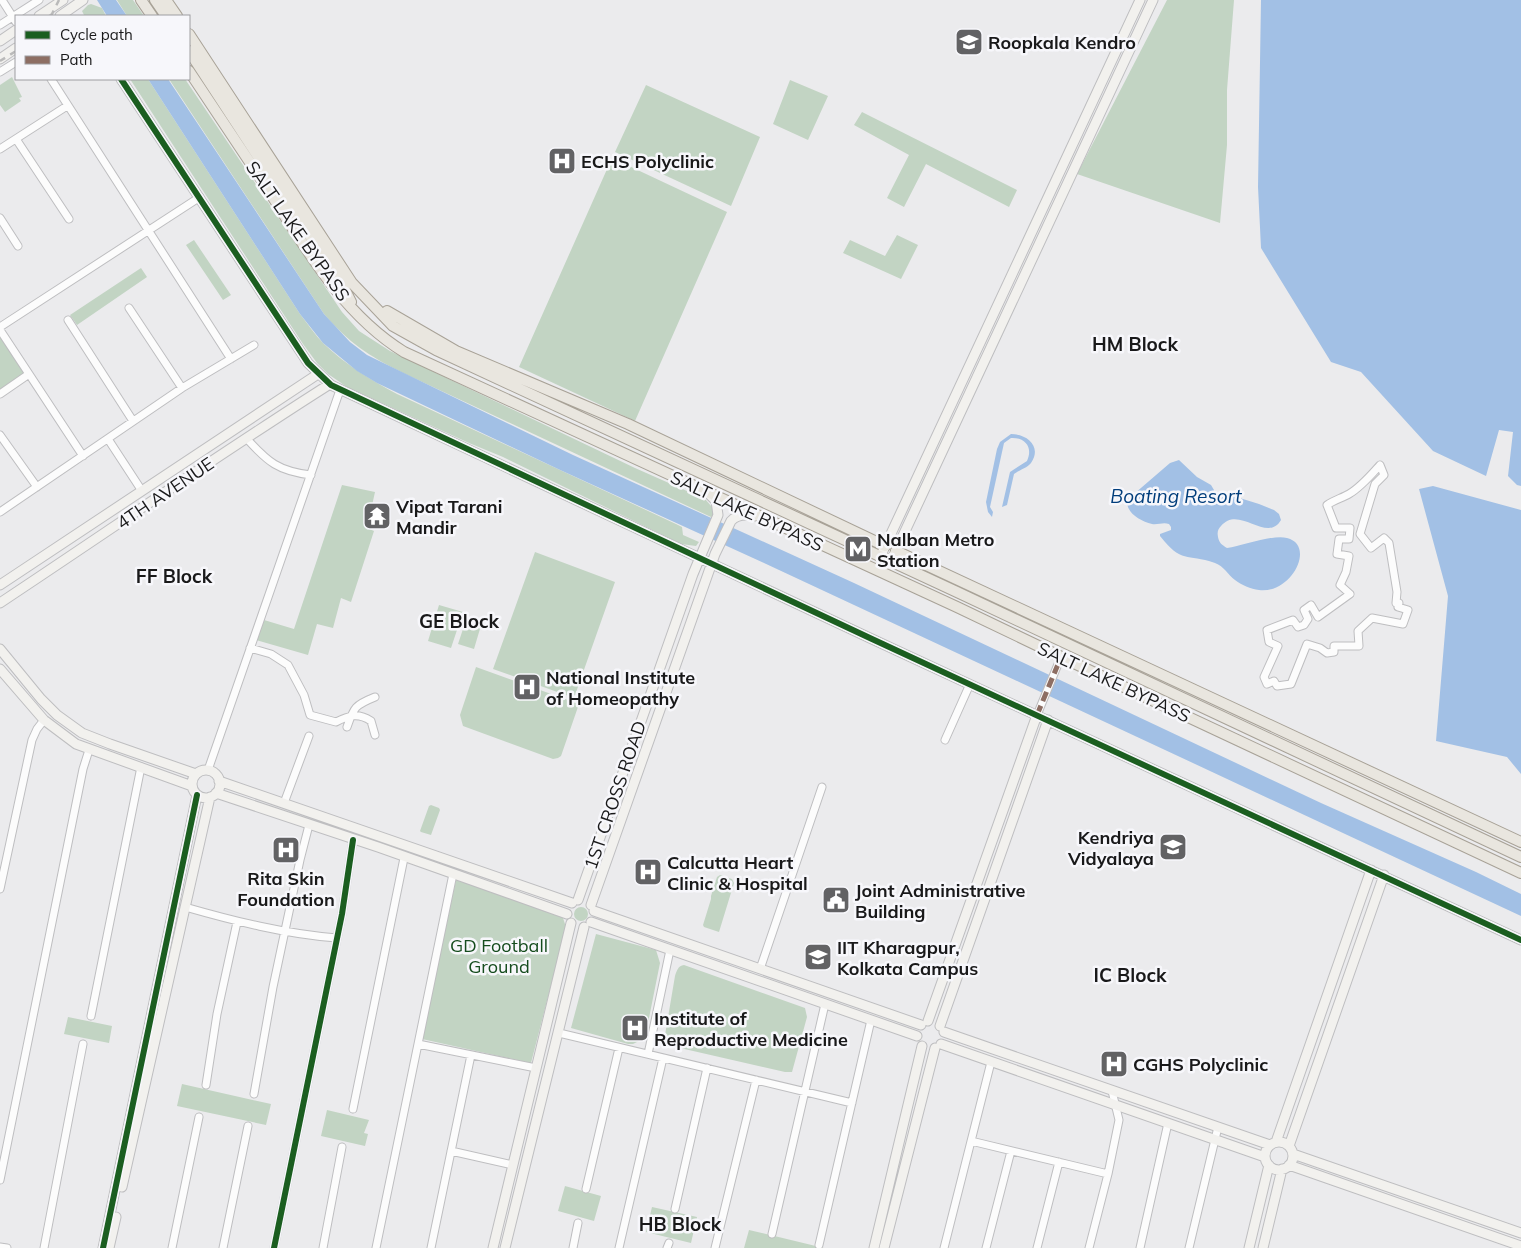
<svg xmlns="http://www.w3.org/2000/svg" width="1521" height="1248" viewBox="0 0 1521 1248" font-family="Mulish,sans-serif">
  <rect width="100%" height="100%" fill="#ebebed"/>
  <path fill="#c2d4c3" d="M117 0H133L144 16H127Z
    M1167 0H1234L1227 90V145L1220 223 1077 174Z
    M91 4 102 8 106 16 84 15 82 11 88 5Z
    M12 77 22 97 19 98 21 101 5 112 0 105V85Z
    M130 79H148L300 314C308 324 315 335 324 344 346 365 371 380 397 394L676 524 682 527 683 535 699 542 696 546 681 544 503 457 469 443 347 387 328 374 317 363 303 344Z
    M169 79H185L342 312 359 331 390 351 635 468 705 499 712 507 714 515 711 517 403 373C369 356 349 343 324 314Z
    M790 80 828 96 808 140 773 124Z
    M646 85 760 137 731 206 615 152Z
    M862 112 1017 190 1009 207 926 164 904 207 887 198 909 155 854 125Z
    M612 158 727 212 635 421 519 367Z
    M897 235 918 245 901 279 843 253 850 240 885 256Z
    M194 240 231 295 223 300 186 245Z
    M141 268 147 277 77 325 70 315Z
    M0 336 25 374 0 391Z
    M342 485 375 492 367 528 374 531 351 602 341 598 333 628 317 624 308 655 256 640 264 620 294 629Z
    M535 552 615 582 574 698 493 669Z
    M439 605 463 612 451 648 428 641Z
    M467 617 482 622 474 649 458 644Z
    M476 667 579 704 561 756 558 758 553 759 463 726 460 715Z
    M431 805 439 808 440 810 431 835 421 832 420 831 429 806Z
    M720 875 732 879 734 883 719 932 704 927 703 925 711 899V896L717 877Z
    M456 880 562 915 566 927 531 1063 422 1039Z
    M574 914a7 7 0 1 1 14 0a7 7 0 1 1-14 0Z
    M596 934 656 950 660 963 645 1038 633 1044H628L571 1028Z
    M684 965 805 1008 807 1017 792 1072H785L667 1045 665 1042V1035L675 976C677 970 678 966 684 965Z
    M68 1017 112 1026 109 1043 64 1034Z
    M182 1084 271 1104 266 1125 177 1106Z
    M327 1110 369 1120 364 1133 368 1134 365 1146 321 1136Z
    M565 1186 601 1196 594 1221 558 1211Z
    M652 1207 697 1217 691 1243 646 1232Z
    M749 1230 824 1248H744Z"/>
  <path fill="#a2c0e5" d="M97 0H116L127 16H107Z
    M1261 0H1521V486L1517 485 1508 476 1513 432 1499 430 1486 476 1433 451 1361 372 1331 362 1261 248 1258 187Z
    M148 79H168L324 314 350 342 367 355 573 455 854 583 1321 803 1476 872 1521 894V916L764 563 558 469 377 383 357 371 323 343 300 314Z
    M1011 434C1028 434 1042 447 1031 463 1027 468 1019 470 1014 474L1007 505 1002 507 1010 472 1027 461C1033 448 1026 437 1011 438L1004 443 990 507 993 512 992 517 988 512 986 502 997 449 1000 442Z
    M1179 460 1197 477 1211 485 1214 490 1212 495 1214 498 1230 495 1259 504 1274 510 1279 514 1281 520C1267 544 1239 504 1221 526 1218 529 1217 532 1218 537 1219 543 1222 545 1227 548 1243 546 1273 534 1287 538 1316 545 1292 594 1259 590 1251 589 1241 585 1235 580 1228 575 1224 566 1215 563 1186 553 1182 564 1160 536V534L1171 530V527L1169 524C1163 522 1158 525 1152 524 1140 521 1126 513 1127 500L1170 463Z
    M1433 486 1521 510V774L1507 757 1436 741 1448 596 1419 489Z"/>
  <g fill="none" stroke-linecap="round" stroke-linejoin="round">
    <defs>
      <path id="street" d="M2 0 16 22
        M0 25 39 0
        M0 72 16 62
        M51 79 231 359
        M16 139 69 219
        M0 149 67 106
        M0 218 18 246
        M129 308 182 388
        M68 320 133 421
        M0 327 200 197
        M0 330 83 456
        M0 394 29 374
        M0 435 37 487
        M108 439 142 491
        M247 439C268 462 278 471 311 475
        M1380 465 1384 475 1375 484 1360 534 1371 548 1384 538 1389 543 1397 592 1396 603H1399L1398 607 1408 610 1403 624 1372 618 1358 631 1359 646H1334V652L1327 653 1320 648 1307 644 1291 684 1277 686 1274 681 1267 684 1264 677 1278 646 1269 642 1267 630 1293 620 1298 627 1304 625 1308 619 1304 610 1311 605 1318 617 1350 594 1340 585 1346 572 1349 556 1337 554 1339 539H1349L1350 528H1336L1327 505C1334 500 1342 498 1349 494 1361 487 1371 475 1380 465Z
        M0 512 182 388 254 345
        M250 648 271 654 288 665 304 695 310 715 336 722C349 715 359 713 371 721L375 735
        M1037 715 1061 657
        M347 727C354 707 355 705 375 697
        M945 740 970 684
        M208 770 340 390
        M284 803 309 736
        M0 889 32 740 37 729 44 720
        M185 907C234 921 285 934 337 938
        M760 969 822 787
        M91 1016 141 767
        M559 1033 852 1103
        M418 1044 536 1068
        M648 1054 670 950
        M206 1085 217 1014 237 922
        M254 1094 273 987 300 860 309 825
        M353 1109 404 858
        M971 1141 1108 1174
        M451 1151 513 1165
        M0 1180 83 769 89 750
        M586 1189 619 1048
        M675 1209 707 1068
        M772 1234 825 1004
        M819 1245 871 1020
        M0 1247 7 1248
        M44 1248 83 1044
        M172 1248 199 1117
        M223 1248 248 1126
        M274 1248 342 914 353 840
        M323 1248 342 1147
        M376 1248 453 874
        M431 1248 471 1055
        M573 1248 578 1223
        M619 1248 663 1058
        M667 1248 669 1243
        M715 1248 756 1080
        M944 1248 991 1062
        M986 1248 1011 1151
        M1037 1248 1059 1162
        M1089 1248 1108 1174 1119 1120 1112 1091
        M1140 1248 1168 1123
        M1189 1248 1218 1127"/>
      <path id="secondary" d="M39 16 63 0
        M60 16 83 0
        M0 41 16 30
        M0 59 16 48
        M121 79 308 363 331 385 872 639 1521 940
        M882 553 1140 0
        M893 557 1153 0
        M0 585 318 374
        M0 603C110 530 218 455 330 384
        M0 649 41 699 57 715 82 733 110 744 196 774
        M0 669 44 720 76 744 192 786
        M192 784a14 14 0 1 1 28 0a14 14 0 1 1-28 0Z
        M219 781 572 903
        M216 793 378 847 567 914
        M578 900 693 574 718 515 716 501 708 493
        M591 905 715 554 731 521C737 514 746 514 755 516
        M594 911 921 1025
        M591 922 917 1036
        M928 1021 1037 715
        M940 1026 1048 720
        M944 1032 1270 1145
        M941 1044 1265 1157
        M1276 1142 1371 870
        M1265 1156a14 14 0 1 1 28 0a14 14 0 1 1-28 0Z
        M1289 1146 1384 875
        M1293 1154 1521 1233
        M1289 1165 1521 1246
        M122 1187 210 797
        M103 1248 197 795
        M109 1248 116 1217
        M493 1248 571 923
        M505 1248 584 927
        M874 1248 922 1046
        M884 1248 935 1048
        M1249 1248 1269 1165
        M1263 1248 1282 1169"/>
      <path id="primary" d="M141 0 152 16
        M155 0 166 16
        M166 0 177 16
        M189 34 352 283 393 326 436 350 957 592 1521 857
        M189 51 344 288 351 302
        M189 71C215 110 241 149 267 188 305 247 342 314 404 352L957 607 1122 686 1521 873
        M387 311 456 351 628 424 885 546
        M896 551 1521 842"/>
    </defs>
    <use href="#street" stroke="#bebec0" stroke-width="9"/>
    <use href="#secondary" stroke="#bebec0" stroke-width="11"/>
    <use href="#primary" stroke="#a8a297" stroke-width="12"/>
    <use href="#street" stroke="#fcfcfc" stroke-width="7"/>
    <use href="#secondary" stroke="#f2f1ee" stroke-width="9"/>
    <use href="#primary" stroke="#e9e6df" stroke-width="10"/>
    <path stroke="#bababa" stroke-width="2.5" stroke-dasharray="6 6" stroke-linecap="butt" d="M51 16 59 0
      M0 61 16 51"/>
    <path stroke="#8d6e63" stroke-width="5" stroke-dasharray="10 5" stroke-linecap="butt" d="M1037 715 1061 657"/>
    <defs>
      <path id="cycleway" d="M121 79 308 363 331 385 872 639 1521 940
        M103 1248 197 795
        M274 1248 342 914 353 840"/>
    </defs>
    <use href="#cycleway" stroke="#f7f7fb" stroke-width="9"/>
    <use href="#cycleway" stroke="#1b5e20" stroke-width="6"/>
  </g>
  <defs>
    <symbol id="university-square" viewBox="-11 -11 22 22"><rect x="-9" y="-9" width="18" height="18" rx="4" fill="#626264" stroke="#f7f7fb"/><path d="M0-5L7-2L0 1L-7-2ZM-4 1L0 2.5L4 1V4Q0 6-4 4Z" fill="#fff"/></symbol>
    <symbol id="hospital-square" viewBox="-11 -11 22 22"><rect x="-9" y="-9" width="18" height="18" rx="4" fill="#626264" stroke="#f7f7fb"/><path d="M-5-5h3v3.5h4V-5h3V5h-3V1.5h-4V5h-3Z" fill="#fff"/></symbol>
    <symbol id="temple-square" viewBox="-11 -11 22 22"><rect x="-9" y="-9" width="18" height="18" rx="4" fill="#626264" stroke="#f7f7fb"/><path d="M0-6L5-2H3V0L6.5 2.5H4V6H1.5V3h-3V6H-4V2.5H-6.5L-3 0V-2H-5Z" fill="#fff"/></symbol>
    <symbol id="metro-square" viewBox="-11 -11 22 22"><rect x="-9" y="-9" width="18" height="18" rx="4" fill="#626264" stroke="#f7f7fb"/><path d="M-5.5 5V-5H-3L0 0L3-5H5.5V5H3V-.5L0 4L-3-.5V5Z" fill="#fff"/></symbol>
    <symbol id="school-square" viewBox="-11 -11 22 22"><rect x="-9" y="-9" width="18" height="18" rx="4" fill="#626264" stroke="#f7f7fb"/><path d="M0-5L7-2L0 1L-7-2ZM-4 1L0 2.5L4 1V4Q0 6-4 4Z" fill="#fff"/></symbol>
    <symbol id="civic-square" viewBox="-11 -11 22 22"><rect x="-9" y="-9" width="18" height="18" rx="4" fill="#626264" stroke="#f7f7fb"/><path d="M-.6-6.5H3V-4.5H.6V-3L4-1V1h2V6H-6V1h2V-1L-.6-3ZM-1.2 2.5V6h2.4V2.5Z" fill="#fff"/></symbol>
  </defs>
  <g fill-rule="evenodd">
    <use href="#university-square" x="953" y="26" width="32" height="32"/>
    <use href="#hospital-square" x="546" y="145" width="32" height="32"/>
    <use href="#temple-square" x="361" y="500" width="32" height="32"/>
    <use href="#metro-square" x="842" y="533" width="32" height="32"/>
    <use href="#hospital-square" x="511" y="671" width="32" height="32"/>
    <use href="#school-square" x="1157" y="831" width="32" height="32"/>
    <use href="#hospital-square" x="270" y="834" width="32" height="32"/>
    <use href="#hospital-square" x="632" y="856" width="32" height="32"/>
    <use href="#civic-square" x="820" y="884" width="32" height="32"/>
    <use href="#university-square" x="802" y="941" width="32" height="32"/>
    <use href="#hospital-square" x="619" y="1012" width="32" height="32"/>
    <use href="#hospital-square" x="1098" y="1048" width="32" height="32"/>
  </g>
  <g text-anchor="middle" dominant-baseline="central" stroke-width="5" stroke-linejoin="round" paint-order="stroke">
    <g font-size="18" font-weight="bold" fill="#19191a" stroke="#f7f7fb" text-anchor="start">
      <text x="988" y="42">Roopkala Kendro</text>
      <text x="581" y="161">ECHS Polyclinic</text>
      <text x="396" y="506">Vipat Tarani<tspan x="396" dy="21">Mandir</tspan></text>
      <text x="877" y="539">Nalban Metro<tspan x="877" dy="21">Station</tspan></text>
      <text x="546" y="677">National Institute<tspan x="546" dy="21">of Homeopathy</tspan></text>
      <text x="1154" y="837" text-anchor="end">Kendriya<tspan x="1154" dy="21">Vidyalaya</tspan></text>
      <text x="667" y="862">Calcutta Heart<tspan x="667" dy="21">Clinic &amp; Hospital</tspan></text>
      <text x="286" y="878" text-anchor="middle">Rita Skin<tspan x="286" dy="21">Foundation</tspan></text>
      <text x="855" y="890">Joint Administrative<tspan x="855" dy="21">Building</tspan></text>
      <text x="837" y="947">IIT Kharagpur,<tspan x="837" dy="21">Kolkata Campus</tspan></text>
      <text x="654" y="1018">Institute of<tspan x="654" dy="21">Reproductive Medicine</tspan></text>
      <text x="1133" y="1064">CGHS Polyclinic</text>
    </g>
    <g font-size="18" fill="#19191a" stroke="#f7f7fb">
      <text transform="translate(298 231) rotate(55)">SALT LAKE BYPASS</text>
      <text transform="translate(165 493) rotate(-34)">4TH AVENUE</text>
      <text transform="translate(747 511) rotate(25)">SALT LAKE BYPASS</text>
      <text transform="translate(1114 682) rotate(25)">SALT LAKE BYPASS</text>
      <text transform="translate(615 795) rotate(-71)">1ST CROSS ROAD</text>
    </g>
    <g font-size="18" fill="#154c1d" stroke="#f7f7fb">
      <text x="499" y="945">GD Football<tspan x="499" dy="21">Ground</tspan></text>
    </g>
    <g font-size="19" font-weight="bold" fill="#19191a" stroke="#f7f7fb">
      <text x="1135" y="344">HM Block</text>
      <text x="174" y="576">FF Block</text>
      <text x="459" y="621">GE Block</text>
      <text x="1130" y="975">IC Block</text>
      <text x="680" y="1224">HB Block</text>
    </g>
    <g font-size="19" font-style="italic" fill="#003d7b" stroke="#f7f7fb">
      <text x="1176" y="496">Boating Resort</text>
    </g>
  </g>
  <rect x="15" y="15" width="175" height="65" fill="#f7f7fb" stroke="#9e9ea1"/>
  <rect x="25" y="31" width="25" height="8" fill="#1b5e20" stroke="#9e9ea1"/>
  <text x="60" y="40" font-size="15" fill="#19191a">Cycle path</text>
  <rect x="25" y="56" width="25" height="8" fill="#8d6e63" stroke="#9e9ea1"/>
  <text x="60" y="65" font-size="15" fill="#19191a">Path</text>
</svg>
